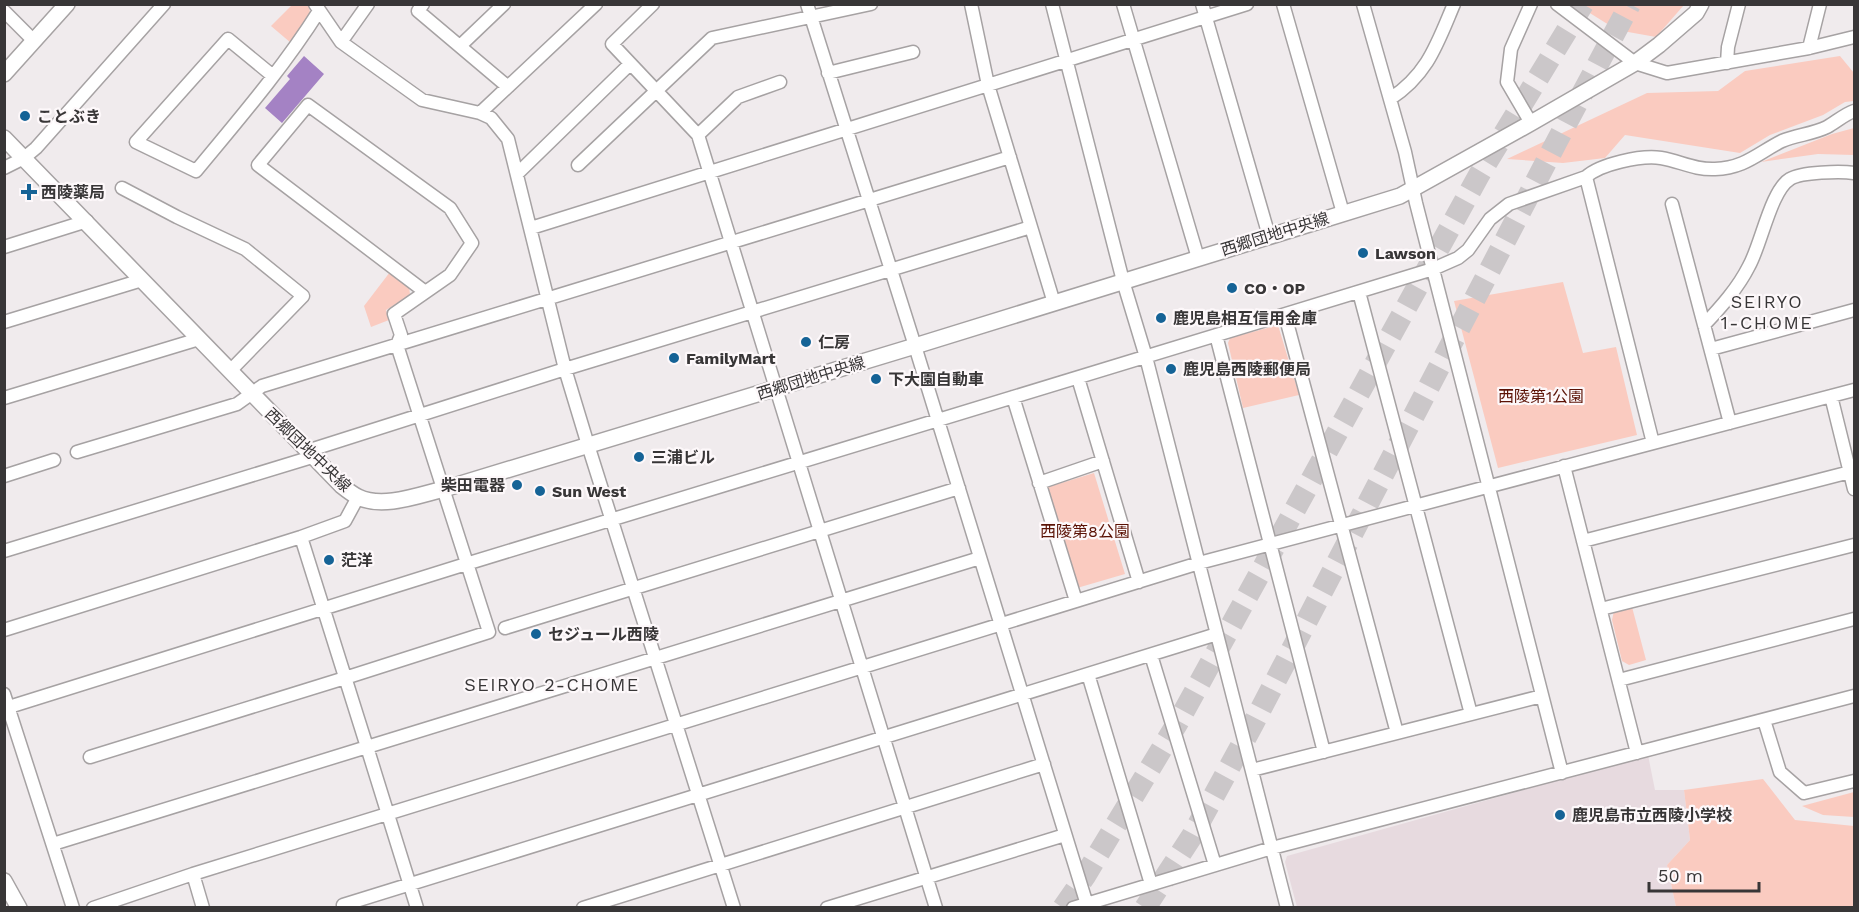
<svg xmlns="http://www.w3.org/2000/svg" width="1859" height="912" viewBox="0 0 1859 912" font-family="'Work Sans','Noto Sans JP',sans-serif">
  <rect width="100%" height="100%" fill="#f0ebed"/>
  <path fill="#e7dadf" d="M1648 755 1655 790H1684L1690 840 1667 865 1676 907H1297L1285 862 1287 856Z"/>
  <path fill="#facbc0" d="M292 5H309L310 14 291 43 271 26Z
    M1577 5 1684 4V5L1656 37 1617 30Z
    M1840 56 1854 73V101L1845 102 1823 115 1770 135 1740 153 1625 135 1605 158 1563 163 1507 159 1647 93 1718 91 1745 71Z
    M1854 128V155L1818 154 1761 162 1832 134Z
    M390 272 409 286 410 295 386 310 389 320 371 327 364 306Z
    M1563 282 1583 353 1616 347 1637 435 1498 468 1454 301Z
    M1278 325 1299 395 1243 408 1228 343 1230 338Z
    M1094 473 1125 574 1077 588 1045 488Z
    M1632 607 1646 660 1629 665 1622 661 1612 620 1614 611Z
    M1763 779 1795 820 1854 826V907H1676L1667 865 1690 840 1684 790Z
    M1854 792V817L1823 815 1802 806Z"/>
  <path fill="#a482c4" d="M304 56 324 74 282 123 265 108 290 79 287 76Z"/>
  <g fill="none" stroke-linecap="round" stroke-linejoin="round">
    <path stroke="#cbc7c9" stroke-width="22" stroke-dasharray="22 11" stroke-linecap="butt" d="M1063 908 1085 876 1178 722 1479 175 1583 4
      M1145 908 1192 836 1253 724 1557 141 1630 4"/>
    <defs>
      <path id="minor" d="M315 4 341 42 422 100 480 113 491 118 508 139 565 369 588 445 734 908
        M423 4 418 11 508 87
        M653 4 612 44 698 135 936 908
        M807 4 915 346 1088 908
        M971 4 988 85 1054 303
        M1052 4 1123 281 1146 357 1287 908
        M1123 4 1198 258
        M1202 4 1269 236
        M1283 4 1343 213
        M1363 4 1405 152 1416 203 1562 773
        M1531 4 1511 49 1507 82 1531 123
        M1557 4 1635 63 1667 73 1809 48 1854 37
        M4 11 34 41
        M341 42 368 4
        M460 46 504 4
        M1809 48 1820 4
        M1727 63 1728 47 1739 4
        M828 73 913 52
        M273 76 228 39 136 142 196 171C239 119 283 68 319 11
        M1390 99C1428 74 1437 44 1454 4
        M480 113 596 4
        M698 135 738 97 780 82
        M578 165 712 38 871 4
        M4 168 24 158 36 148 164 4
        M517 174 630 64
        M1586 177 1653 443
        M122 188 177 217 245 249 303 296 230 371
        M1672 204 1730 423
        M531 228 1247 4
        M4 247 87 221
        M1359 292 1471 714
        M1285 315 1397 733
        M4 322 142 280
        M1704 325C1721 307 1738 288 1749 266 1761 245 1771 190 1790 179 1801 172 1841 171 1854 173
        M1216 335 1324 752
        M1711 349 1854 310
        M1078 378 1139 582
        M1831 396 1854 489
        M1013 397 1076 601
        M4 398 199 339
        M307 451 565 369 1031 227
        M77 452 237 404 262 386 1010 157
        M1564 466 1637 753
        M4 476 54 460
        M1039 483 1103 461
        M301 537 367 747 980 558
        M1583 541 1850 472
        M4 551 312 457
        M1601 609 1854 545
        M505 628 959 488
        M4 630 301 537 345 521 358 497
        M1151 655 1215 865
        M1088 674 1151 884
        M1619 680 1854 619
        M4 694 73 908
        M9 707 466 564 1433 269 1458 258 1468 250 1490 219 1509 204 1586 177C1600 164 1641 155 1661 158 1680 161 1694 170 1715 169 1745 168 1758 153 1782 141 1796 135 1813 134 1827 127 1836 122 1845 114 1854 111
        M1764 720 1780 772 1804 793 1854 781
        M90 757 345 678 489 632 397 345 401 335 394 314 450 275 472 243 450 208 308 105 258 165 424 291
        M1252 770 1542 696
        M53 844 367 747 417 908
        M193 874 203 908
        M343 905 1217 634
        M93 908 193 874 1199 563 1854 390
        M583 908 1044 764
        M827 908 1065 835
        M1073 908 1272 848 1854 696"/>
      <path id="tertiary" d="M4 74 67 4
        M4 138 342 486C347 490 352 494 358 497 383 509 419 495 444 489L915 346 1400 196 1531 123 1635 63 1659 45 1696 13 1701 4
        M4 881 19 908"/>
    </defs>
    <use href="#minor" stroke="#a6a2a3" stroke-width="15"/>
    <use href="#tertiary" stroke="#a6a2a3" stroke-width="18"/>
    <use href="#minor" stroke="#fff" stroke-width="12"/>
    <use href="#tertiary" stroke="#fff" stroke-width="15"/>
  </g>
  <g fill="#156396" stroke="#fdf8fa" stroke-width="2">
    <circle cx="25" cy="116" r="6"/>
    <path d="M26 183h6v6h6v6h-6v6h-6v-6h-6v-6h6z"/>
    <circle cx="1363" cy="253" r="6"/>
    <circle cx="1232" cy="288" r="6"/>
    <circle cx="1161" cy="318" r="6"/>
    <circle cx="806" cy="342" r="6"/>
    <circle cx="674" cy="358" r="6"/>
    <circle cx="1171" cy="369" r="6"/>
    <circle cx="876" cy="379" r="6"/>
    <circle cx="639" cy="457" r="6"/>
    <circle cx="517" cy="485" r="6"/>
    <circle cx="540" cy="491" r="6"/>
    <circle cx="329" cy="560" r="6"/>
    <circle cx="536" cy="634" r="6"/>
    <circle cx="1560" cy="815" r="6"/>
  </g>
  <g text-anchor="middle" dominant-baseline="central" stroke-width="4.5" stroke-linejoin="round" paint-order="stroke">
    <g font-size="16" font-weight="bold" fill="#383637" stroke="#fdf8fa" text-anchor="start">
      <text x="37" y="116">ことぶき</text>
      <text x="41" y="192">西陵薬局</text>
      <text x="1375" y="253">Lawson</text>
      <text x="1244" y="288">CO・OP</text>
      <text x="1173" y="318">鹿児島相互信用金庫</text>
      <text x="818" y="342">仁房</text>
      <text x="686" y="358">FamilyMart</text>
      <text x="1183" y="369">鹿児島西陵郵便局</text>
      <text x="888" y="379">下大園自動車</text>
      <text x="651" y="457">三浦ビル</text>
      <text x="505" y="485" text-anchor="end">柴田電器</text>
      <text x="552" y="491">Sun West</text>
      <text x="341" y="560">茫洋</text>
      <text x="548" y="634">セジュール西陵</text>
      <text x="1572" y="815">鹿児島市立西陵小学校</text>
    </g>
    <g font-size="16" fill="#383637" stroke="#fdf8fa">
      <text transform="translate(1275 234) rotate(-17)">西郷団地中央線</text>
      <text transform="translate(811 378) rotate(-17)">西郷団地中央線</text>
      <text transform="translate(308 450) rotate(44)">西郷団地中央線</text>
    </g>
    <g font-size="16" fill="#5b1205" stroke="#fdf8fa">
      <text x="1541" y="396">西陵第1公園</text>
      <text x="1085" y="531">西陵第8公園</text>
    </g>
    <g font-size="18" letter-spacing="1.5" fill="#383637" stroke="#fdf8fa">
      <text x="1767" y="301">SEIRYO<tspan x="1767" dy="21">1-CHOME</tspan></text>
      <text x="552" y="684">SEIRYO 2-CHOME</text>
    </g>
  </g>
  <rect width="1859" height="912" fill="none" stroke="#383637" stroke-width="12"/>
  <path d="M1649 882v9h110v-9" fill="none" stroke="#383637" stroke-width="3"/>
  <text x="1658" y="882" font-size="18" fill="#383637" stroke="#fdf8fa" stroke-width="4.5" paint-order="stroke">50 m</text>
</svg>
